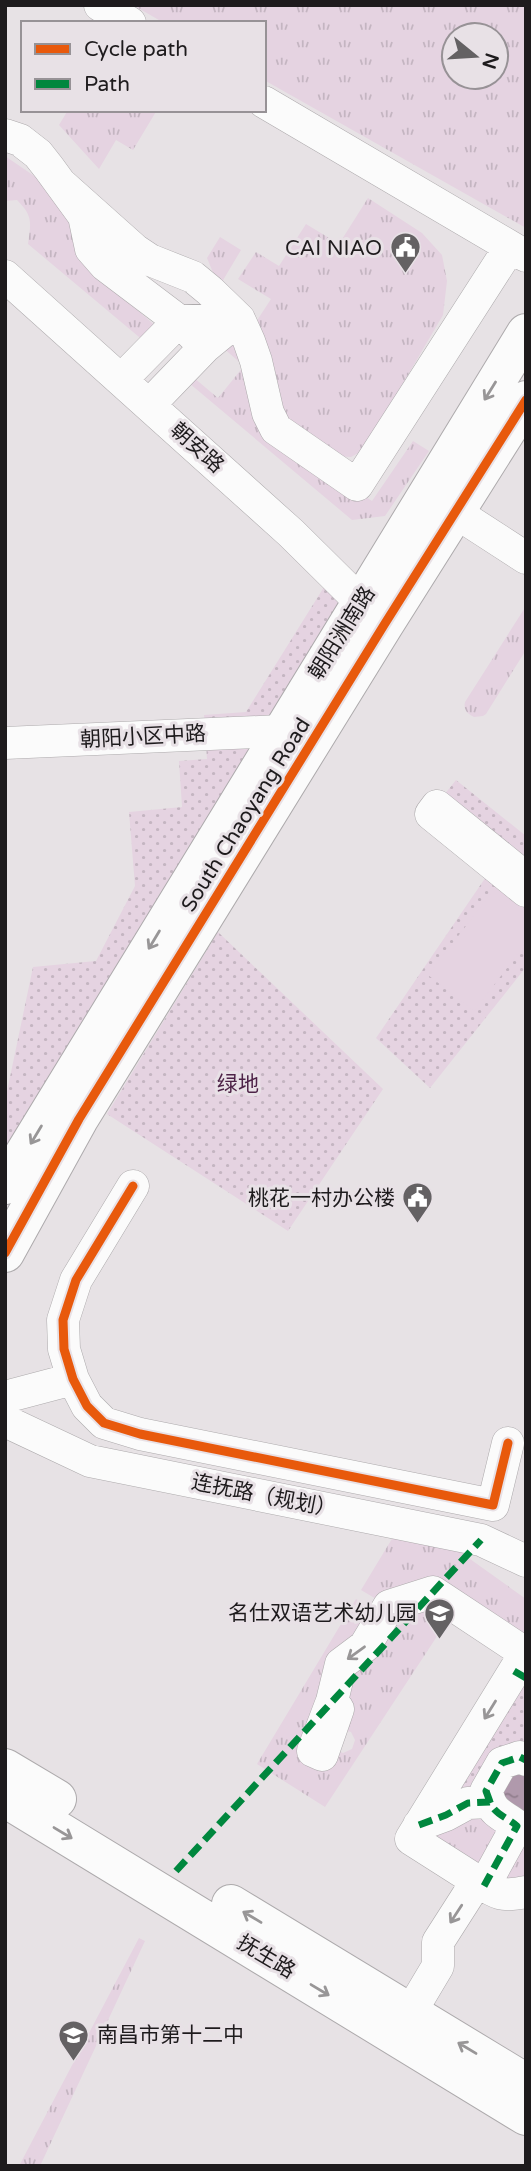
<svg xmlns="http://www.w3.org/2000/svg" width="531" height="2171" viewBox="0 0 531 2171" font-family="'Varela Round','Noto Sans SC',sans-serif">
  <defs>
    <pattern id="grass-tufts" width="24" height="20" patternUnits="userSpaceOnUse" patternTransform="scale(1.75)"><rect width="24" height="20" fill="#e5d3e1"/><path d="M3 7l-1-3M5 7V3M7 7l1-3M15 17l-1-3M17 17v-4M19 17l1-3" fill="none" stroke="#c4b5c1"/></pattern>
    <pattern id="park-dots" width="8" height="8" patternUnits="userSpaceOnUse" patternTransform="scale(1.75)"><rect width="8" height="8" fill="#e5d3e1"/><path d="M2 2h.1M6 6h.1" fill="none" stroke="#c4b5c1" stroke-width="1.8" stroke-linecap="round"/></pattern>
    <pattern id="water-ripples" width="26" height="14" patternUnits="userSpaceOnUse" patternTransform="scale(1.75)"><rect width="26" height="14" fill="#b099ac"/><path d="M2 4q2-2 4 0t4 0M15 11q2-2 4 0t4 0" fill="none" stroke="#8f7c8b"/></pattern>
  </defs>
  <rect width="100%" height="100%" fill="#e7e2e5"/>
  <path fill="url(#grass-tufts)" fill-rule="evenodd" d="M133 5H526V228L264 80V23H164ZM496 35V77H454V35Z
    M68 110H157L133 150 116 140 99 169 59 125Z
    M5 156 46 184 74 227 79 259 159 329 145 342 28 244C31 222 33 216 17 200L5 201Z
    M368 198 422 233 442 255 447 281 443 315 364 450 351 457 334 456 278 424 256 322 271 299 238 279 256 252 279 266 306 224 339 244Z
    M220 237 241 250 219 287 207 258Z
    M230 344 240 349 268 431 372 501 413 441 429 451 385 516 352 520 189 383 193 377 218 398 244 366 222 347Z
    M526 606V650L486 714 483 716 474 717C468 714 463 710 465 702Z
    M407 1514 526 1599V1652L502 1763 526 1817V1878H489L415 1832 513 1656 451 1615 325 1807 257 1764 356 1599 383 1615 388 1606 361 1590ZM332 1727 351 1732 355 1740 352 1749 343 1753 325 1746Z
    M139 1938 145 1941 40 2166H19Z"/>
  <path fill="url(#park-dots)" d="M324 587 351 603 5 1155V1101L33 967 96 961 135 886 129 812 182 807 179 761 207 759 204 715 246 712Z
    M456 780 526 836V869L440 800Z
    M490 871 526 900V967L430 1088 376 1038Z
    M218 932 383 1089 288 1231 107 1114Z
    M514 1671 526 1678V1760L515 1812 526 1810V1817L446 1815Z"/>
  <path fill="#e5d3e1" d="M496 887 526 910V943L474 1011 428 975Z"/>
  <path fill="url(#water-ripples)" d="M526 1769V1810L515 1812 496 1791 507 1771Z"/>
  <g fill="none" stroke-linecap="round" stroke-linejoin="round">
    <defs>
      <path id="minor" d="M100 5 130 23
        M264 102 526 256
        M5 135 20 140 38 154 49 168 84 216 91 249 105 265 179 321 239 319 205 347
        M61 184 135 250 150 260 193 277 210 291 239 319 249 341 256 361 268 413 276 429 357 485 510 247
        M5 276 291 533 378 619
        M121 380 179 321 205 347 149 405
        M455 512 526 558
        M5 743 281 731
        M526 878 437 806 431 814 526 891
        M133 1186 76 1280 63 1320 64 1349 73 1379 87 1406 104 1423 140 1434 493 1505 508 1443
        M5 1397 73 1379
        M5 1421 90 1461 481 1540 526 1561
        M332 1701 313 1751 322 1755 338 1709 332 1701 341 1664 365 1646 389 1606 433 1592 525 1653
        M490 1802 486 1791 502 1763 520 1757 526 1760
        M419 1825 446 1815 468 1803 490 1802C495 1815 507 1817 517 1826L484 1886
        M477 1881C497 1894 502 1897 526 1892
        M410 2013 438 1966V1942L477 1881 411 1839 526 1652"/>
      <path id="major" d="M5 1185 526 333
        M5 1253 79 1119 384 625 526 400
        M5 1768 57 1799
        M5 1798 526 2116
        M231 1904 526 2083"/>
    </defs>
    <use href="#minor" stroke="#adaaac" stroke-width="33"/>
    <use href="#major" stroke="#adaaac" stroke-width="40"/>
    <use href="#minor" stroke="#fbfbfb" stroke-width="32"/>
    <use href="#major" stroke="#fbfbfb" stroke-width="38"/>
    <path stroke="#00873e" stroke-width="7" stroke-dasharray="14 7" stroke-linecap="butt" d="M514 1671 526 1678
      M490 1802 486 1791 502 1763 520 1757 526 1760
      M419 1825 446 1815 468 1803 490 1802C495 1815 507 1817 517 1826L484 1886
      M176 1871 481 1540"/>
    <defs>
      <path id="cycleway" d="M133 1186 76 1280 63 1320 64 1349 73 1379 87 1406 104 1423 140 1434 493 1505 508 1443
        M5 1253 79 1119 384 625 526 400"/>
    </defs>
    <use href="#cycleway" stroke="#e8e1e6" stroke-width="13"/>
    <use href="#cycleway" stroke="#e8590c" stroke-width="9"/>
  </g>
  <defs><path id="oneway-shaft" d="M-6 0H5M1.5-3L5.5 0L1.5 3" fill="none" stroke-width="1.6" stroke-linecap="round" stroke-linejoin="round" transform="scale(1.75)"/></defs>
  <g stroke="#989697">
    <use href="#oneway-shaft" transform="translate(490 391) rotate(122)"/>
    <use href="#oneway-shaft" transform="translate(154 940) rotate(121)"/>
    <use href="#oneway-shaft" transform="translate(36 1135) rotate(121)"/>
    <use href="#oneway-shaft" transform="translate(356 1653) rotate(144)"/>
    <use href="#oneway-shaft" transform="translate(490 1710) rotate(122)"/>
    <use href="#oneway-shaft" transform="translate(63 1833) rotate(31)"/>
    <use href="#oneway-shaft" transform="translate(456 1914) rotate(123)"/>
    <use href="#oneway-shaft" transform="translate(252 1917) rotate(-149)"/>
    <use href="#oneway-shaft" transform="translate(320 1990) rotate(31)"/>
    <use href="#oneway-shaft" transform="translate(467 2048) rotate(-149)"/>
  </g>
  <defs>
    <symbol id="civic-pin" viewBox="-11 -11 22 30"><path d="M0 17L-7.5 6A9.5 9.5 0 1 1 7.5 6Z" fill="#646163" stroke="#e8e1e6"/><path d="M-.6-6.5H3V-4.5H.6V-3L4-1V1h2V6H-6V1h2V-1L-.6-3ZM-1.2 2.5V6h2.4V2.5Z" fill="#fff"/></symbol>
    <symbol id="school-pin" viewBox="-11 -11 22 30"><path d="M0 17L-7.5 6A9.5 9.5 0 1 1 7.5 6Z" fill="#646163" stroke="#e8e1e6"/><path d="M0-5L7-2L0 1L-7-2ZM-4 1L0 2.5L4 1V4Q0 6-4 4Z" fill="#fff"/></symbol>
  </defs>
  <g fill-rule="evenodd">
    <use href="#civic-pin" x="388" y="230" width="35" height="47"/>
    <use href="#civic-pin" x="400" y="1180" width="35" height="47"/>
    <use href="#school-pin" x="422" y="1596" width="35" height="47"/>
    <use href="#school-pin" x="56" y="2018" width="35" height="47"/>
  </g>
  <g text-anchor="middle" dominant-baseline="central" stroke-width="6" stroke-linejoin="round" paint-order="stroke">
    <g font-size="21" fill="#1e1b1d" stroke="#e8e1e6" text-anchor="end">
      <text x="382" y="248">CAI NIAO</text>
      <text x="395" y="1198">桃花一村办公楼</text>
      <text x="417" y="1613">名仕双语艺术幼儿园</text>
      <text x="97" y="2035" text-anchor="start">南昌市第十二中</text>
    </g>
    <g font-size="21" fill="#1e1b1d" stroke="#e8e1e6">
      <text transform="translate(197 448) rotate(42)">朝安路</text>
      <text transform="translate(342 633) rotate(-58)">朝阳洲南路</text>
      <text transform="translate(143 737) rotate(-3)">朝阳小区中路</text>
      <text transform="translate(246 815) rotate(-58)">South Chaoyang Road</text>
      <text transform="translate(264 1496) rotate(11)">连抚路（规划）</text>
      <text transform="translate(266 1957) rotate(31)">抚生路</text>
    </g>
    <g font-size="21" fill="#4e2448" stroke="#e8e1e6">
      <text x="238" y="1084">绿地</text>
    </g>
  </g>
  <rect width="531" height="2171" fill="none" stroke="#1e1b1d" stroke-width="14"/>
  <rect x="21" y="21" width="245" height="91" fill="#e8e1e6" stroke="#979296" stroke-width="2"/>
  <rect x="35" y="44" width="35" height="10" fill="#e8590c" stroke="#979296" stroke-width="2"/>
  <text x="84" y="56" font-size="21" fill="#1e1b1d">Cycle path</text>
  <rect x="35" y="79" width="35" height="10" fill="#00873e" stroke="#979296" stroke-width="2"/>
  <text x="84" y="91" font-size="21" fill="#1e1b1d">Path</text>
  <g transform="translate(475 56) rotate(108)"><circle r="33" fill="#e8e1e6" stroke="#979296" stroke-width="2"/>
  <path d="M0-5L12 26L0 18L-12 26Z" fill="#646163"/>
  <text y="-10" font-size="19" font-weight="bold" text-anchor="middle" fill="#1e1b1d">N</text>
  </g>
</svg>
